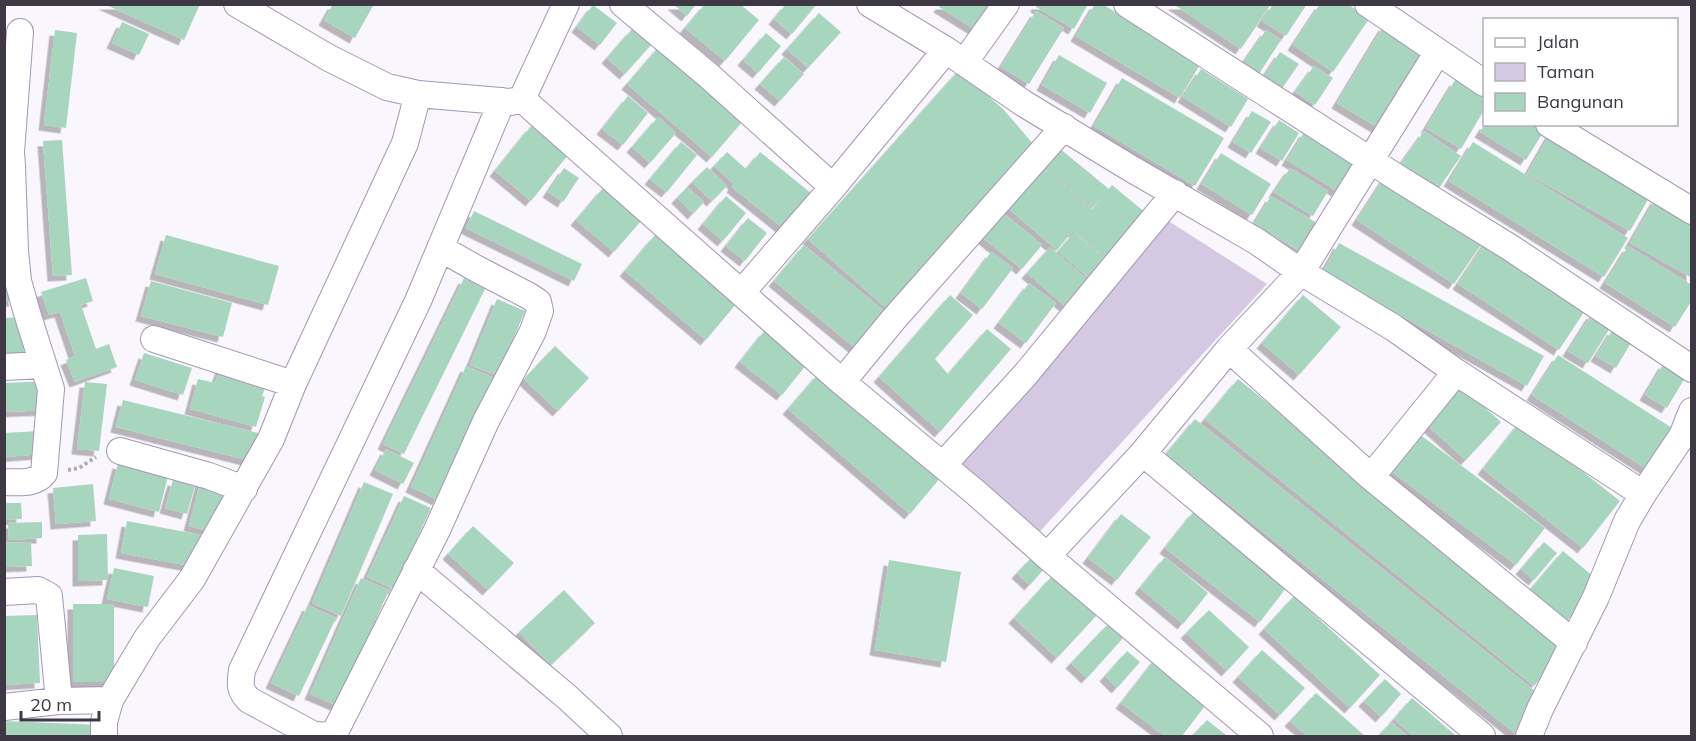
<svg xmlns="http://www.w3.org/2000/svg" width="1696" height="741" viewBox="0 0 1696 741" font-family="Mulish,sans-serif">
  <defs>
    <filter id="shadow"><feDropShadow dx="-5.5" dy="5.5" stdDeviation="0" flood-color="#0004"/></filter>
  </defs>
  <rect width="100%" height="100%" fill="#f9f6fd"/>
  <path fill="#d4c8e3" d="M1159 215 1267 284 1033 539 946 462Z"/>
  <path fill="#a8d5be" filter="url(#shadow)" d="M104 4H200L184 40Z
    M333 4H374L355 38 324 20Z
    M673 4H696L687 16Z
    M705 4H740L759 20 725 61 685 28Z
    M786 4H817L792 34 774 19Z
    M941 4H1003L984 35 939 7Z
    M1037 4H1088L1074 29 1036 7Z
    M1095 4H1102L1201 63 1180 98 1076 36Z
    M1173 4H1271L1241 49Z
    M1273 4H1307L1286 36 1262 21Z
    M1320 4H1348L1369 19 1333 72 1293 45Z
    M593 5 617 23 600 45 577 27Z
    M1036 11 1064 28 1029 84 1001 67Z
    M819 13 841 32 808 68 787 49Z
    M122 22 149 34 139 55 112 43Z
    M1384 25 1427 50 1380 129 1337 103Z
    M632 29 651 45 625 74 607 58Z
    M55 30 77 33 66 128 44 125Z
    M1266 30 1281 40 1257 77 1241 66Z
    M766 33 781 46 758 73 743 60Z
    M664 41 749 114 712 157 627 84Z
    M1280 52 1299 64 1281 90 1263 78Z
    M1059 55 1107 83 1090 113 1042 85Z
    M784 57 804 74 780 101 760 84Z
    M1314 66 1333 78 1315 105 1295 92Z
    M1201 69 1248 99 1231 127 1183 97Z
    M959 70 1004 110 1039 151 893 314 808 239Z
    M1122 78 1224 138 1195 186 1094 126Z
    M1455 80 1484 97V110L1461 149 1426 128Z
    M628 96 648 113 623 145 602 129Z
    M1252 111 1271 122 1251 153 1233 142Z
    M658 117 676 133 650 163 632 147Z
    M1279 120 1299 133 1282 161 1261 148Z
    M1485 124H1544L1547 126 1526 160 1480 132Z
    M531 126 568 155 531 201 495 171Z
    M1305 131 1355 162 1337 191 1287 160Z
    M1424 131 1461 156 1437 191 1400 165Z
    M1551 132 1654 189 1630 231 1527 174Z
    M62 140 72 275 53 276 43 141Z
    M681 142 697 155 667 192 650 179Z
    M1473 142 1628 238 1604 277 1449 181Z
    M1059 148 1109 189 1112 185 1147 214 1108 260 1073 231 1057 250 1009 209 1043 169 1092 210 1105 194 1092 208 1043 167Z
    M727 152 746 169 760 152 817 198 789 233 732 187 734 184 714 166Z
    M1221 153 1271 184 1252 215 1202 184Z
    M707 167 727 186 712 201 692 182Z
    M564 168 579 178 563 202 548 192Z
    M1290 168 1328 191 1313 216 1274 192Z
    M1385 177 1483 242 1454 284 1357 220Z
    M687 187 704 202 693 214 677 198Z
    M603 188 642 220 614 252 576 220Z
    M726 196 746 213 723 241 703 224Z
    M1271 196 1317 223 1300 251 1254 224Z
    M1656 198 1692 219V278L1630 243Z
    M474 211 582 264 574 281 466 228Z
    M1003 213 1042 245 1022 269 983 238Z
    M748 218 767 233 745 261 726 246Z
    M1074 233 1106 260 1090 279 1058 251Z
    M166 235 279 266 268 305 155 274Z
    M655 235 736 304 706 340 625 271Z
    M1487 240 1588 306 1559 350 1458 284Z
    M1339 243 1544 356 1527 386 1323 272Z
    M804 245 890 316 860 352 774 281Z
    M1628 246 1692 285V300L1675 327 1605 283Z
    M1050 247 1088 280 1065 306 1027 273Z
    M991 252 1013 268 982 309 961 293Z
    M4 266 15 301H4Z
    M86 278 93 301 81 305 96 349 109 344 117 367 75 382 66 360 75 356 60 312 49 315 41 292Z
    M464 278 485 289 404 454 383 444Z
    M151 281 232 303 223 337 141 316Z
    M1029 283 1056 303 1026 343 999 323Z
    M950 295 973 315 935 359 948 374 987 329 1011 349 940 432 879 377Z
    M1303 295 1341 327 1299 375 1262 343Z
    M497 299 525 311 498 376 470 365Z
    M1592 313 1612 325 1588 363 1568 351Z
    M23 317 24 353 4 354V318Z
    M1613 329 1632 341 1616 368 1596 356Z
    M765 330 807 364 782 395 740 362Z
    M555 346 589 378 558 411 524 379Z
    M144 353 192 368 183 395 135 380Z
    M1558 355 1680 433 1653 473 1532 395Z
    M1664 363 1686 376 1667 408 1645 395Z
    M466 366 494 378 438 500 411 487Z
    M221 367 267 383 262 396 265 397 256 427 190 409 198 379 215 383Z
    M819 373 941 477 910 514 788 409Z
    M1238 379 1568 645 1534 686 1205 419Z
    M48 381 50 410 4 412V383Z
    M85 382 107 384 99 451 77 449Z
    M1461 386 1501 422 1466 460 1427 425Z
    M123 400 258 433 251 461 116 427Z
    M1195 419 1545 699 1516 734 1166 454Z
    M1520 422 1620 501 1583 548 1483 469Z
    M40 431 42 454 4 457V433Z
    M1419 434 1545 528 1516 565 1391 471Z
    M386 449 414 463 403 484 375 470Z
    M118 463 168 476 159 512 109 499Z
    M173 480 195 486 187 514 165 508Z
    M201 480 228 487 216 533 189 526Z
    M364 482 393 494 341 616 312 603Z
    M93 484 96 521 56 524 53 488Z
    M404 496 431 508 394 589 367 577Z
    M4 503H21L22 519 4 520Z
    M1194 511 1289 584 1260 622 1165 548Z
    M1121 514 1151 537 1117 580 1088 558Z
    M127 521 202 535 196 567 121 553Z
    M42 522V538L9 540 8 523Z
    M473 526 514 563 488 590 448 554Z
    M107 534 108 580 78 581V535Z
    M31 542 32 566 4 567V543Z
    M1544 542 1557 553 1534 580 1521 569Z
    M1563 551 1600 582 1566 622 1529 591Z
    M1165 557 1208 593 1183 624 1140 588Z
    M1031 558 1043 570 1030 585 1017 573Z
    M889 560 961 572 946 662 875 650Z
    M114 568 154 576 148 607 107 599Z
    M1053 575 1097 615 1057 658 1014 618Z
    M361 578 389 590 338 706 310 694Z
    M564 590 595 623 551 665 519 632Z
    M1294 596 1380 675 1350 708 1264 629Z
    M73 604H114V682H73Z
    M308 605 336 618 299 696 271 683Z
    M1209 610 1249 647 1227 671 1186 633Z
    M37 615 40 683 4 685V616Z
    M1109 623 1124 637 1087 678 1071 663Z
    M1262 650 1305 688 1280 715 1238 677Z
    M1127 651 1140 662 1117 688 1105 676Z
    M1157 657 1211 698 1182 736H1165L1121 703Z
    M1385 679 1401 694 1381 717 1364 701Z
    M1316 693 1339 713 1365 736H1308L1290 721Z
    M1412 698 1432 715 1456 736H1413L1394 719Z
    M1207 720 1226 735 1225 736H1192Z
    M4 721 100 725 99 736H4Z
    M1391 722 1408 736H1378Z"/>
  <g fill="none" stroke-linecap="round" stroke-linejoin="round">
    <defs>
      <path id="minor" d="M237 4 329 58 387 87 418 94 511 102 522 99 566 4
        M623 4 708 75 833 187
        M870 4 946 50 1023 103 1130 168 1256 241 1301 272 1229 349 1143 453 1047 556
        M1127 4 1404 182 1511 248 1692 369
        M1368 4 1484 83
        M1437 53 1301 272 1394 328 1456 372 1643 494
        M964 63 1006 4
        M522 99 842 382 975 492 1047 556 1260 736
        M1549 124 1692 211
        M4 144 11 152 12 166 15 251 18 281 27 313 51 389 44 473C35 485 18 482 4 482
        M11 152 20 32
        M440 248 477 269 529 296 538 302 540 311 533 331 486 421 437 530 335 732 325 736 312 734 249 700C239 690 240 684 242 670L418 301 502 101
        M742 292 833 187 946 50
        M154 339 293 384
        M1229 349 1371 477 1574 643
        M4 367 43 365
        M842 382 893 320 1064 127
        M120 451 209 476 244 489
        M1143 453 1482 736
        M943 465 1025 375 1175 193
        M1371 477 1456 372
        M416 570 567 697 609 736
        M4 592 38 590 49 596 59 701
        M4 707 59 701 110 700
        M104 736V722L110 700 147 638 192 579 271 439 293 384 405 143 418 94
        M1529 736 1540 709 1596 597 1627 521 1643 494 1682 436 1692 411"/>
    </defs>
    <use href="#minor" stroke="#a496b6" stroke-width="28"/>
    <path stroke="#afabb5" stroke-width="4" stroke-dasharray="3 3" stroke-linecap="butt" d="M68 470 79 468 96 457"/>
    <use href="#minor" stroke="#fff" stroke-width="26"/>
  </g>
  <rect width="1696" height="741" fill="none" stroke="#3e3845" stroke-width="12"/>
  <rect x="1483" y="18" width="195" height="108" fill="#ffffff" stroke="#b2afb5" stroke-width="1.5"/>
  <rect x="1495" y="38" width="30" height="9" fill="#ffffff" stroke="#b2afb5" stroke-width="1.5"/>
  <text x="1537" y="48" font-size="18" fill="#3e3845">Jalan</text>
  <rect x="1495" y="63" width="30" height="18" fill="#d4c8e3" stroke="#b2afb5" stroke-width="1.5"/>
  <text x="1537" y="78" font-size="18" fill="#3e3845">Taman</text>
  <rect x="1495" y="93" width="30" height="18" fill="#a8d5be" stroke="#b2afb5" stroke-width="1.5"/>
  <text x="1537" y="108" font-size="18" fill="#3e3845">Bangunan</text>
  <path d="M21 711v9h78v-9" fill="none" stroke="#3e3845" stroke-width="3"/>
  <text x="30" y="711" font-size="18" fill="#3e3845" stroke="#ffffff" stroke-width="4.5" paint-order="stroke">20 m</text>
</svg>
